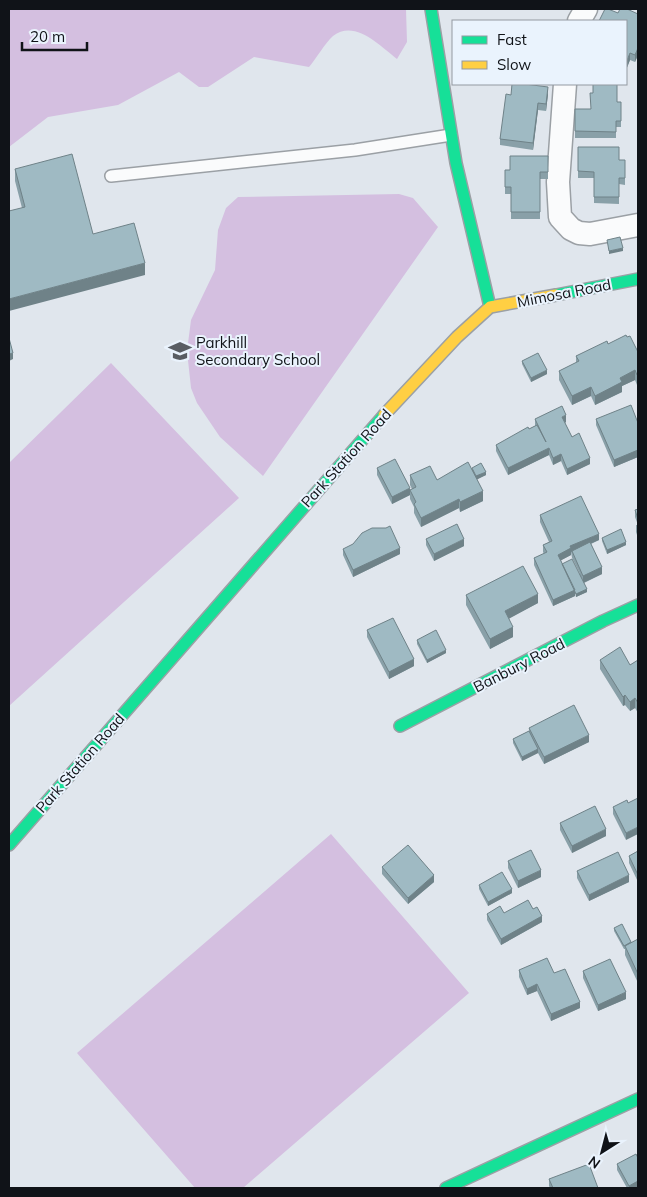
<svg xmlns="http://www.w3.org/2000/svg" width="647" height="1197" viewBox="0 0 647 1197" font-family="Mulish,sans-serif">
  <rect width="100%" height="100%" fill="#e0e6ed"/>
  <path fill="#d4bfe0" d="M9 9H406L407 42 397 59C380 46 355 19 333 36 325 43 316 59 309 67L254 57 208 87H199L179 72 118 105 48 117 9 147Z
    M399 194 413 198 438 227 263 476 220 437 197 403 191 388 187 351 191 320 215 270 218 230 226 208 238 197Z
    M111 363 239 498 9 706V463Z
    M331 834 469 993 243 1188H195L77 1053Z"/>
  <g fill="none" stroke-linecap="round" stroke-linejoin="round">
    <defs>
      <path id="lane" d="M111 176 355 150 451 135"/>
      <path id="street" d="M579 21 586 9
        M565 84 558 182 560 217 571 229 579 233 590 234 638 225"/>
      <path id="fast" d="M431 9 456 163 490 307
        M556 295 638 279
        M400 726 603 621 638 605
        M9 845 384 415
        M446 1188 638 1099"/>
      <path id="slow" d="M384 415 457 337 490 307 556 295"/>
    </defs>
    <use href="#lane" stroke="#9ba0a5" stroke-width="14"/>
    <use href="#street" stroke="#9ba0a5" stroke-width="25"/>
    <use href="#fast" stroke="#9ba0a5" stroke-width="14"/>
    <use href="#slow" stroke="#9ba0a5" stroke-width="14"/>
    <use href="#lane" stroke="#fafbfc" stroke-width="11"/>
    <use href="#street" stroke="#fafbfc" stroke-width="22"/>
    <use href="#fast" stroke="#16e098" stroke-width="11"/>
    <use href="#slow" stroke="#ffcf43" stroke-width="11"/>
  </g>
  <path fill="#89a0a8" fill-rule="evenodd" d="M618 13 638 14V55L635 62 630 60 626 70V21Z
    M548 94 546 111 538 110 533 150 500 145V139L511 95Z
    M617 102H621V127H616V138H575V109H590Z
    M578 147 619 160H625V185L619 184V204L594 203V178H578Z
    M548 156V179H540V219H511V194H505V170H510Z
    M15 169 93 234 145 275 22 208 15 181Z
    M627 337 638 352 637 385 635 380 622 386V392L595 405 591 396 572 405 559 380V371L576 363V356Z
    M522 361 547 374 531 382 522 364Z
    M535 419 566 422 565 423 572 437 590 464 567 475 561 461 553 465 549 455 508 475 496 451V445L535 426Z
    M596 419 638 423V457L614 467 596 425Z
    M377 468 410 490 412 489 410 485V475L437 480 472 469 486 475 477 479 483 501 460 512 459 508 421 527 414 513V507L410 499V495L392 504 377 475Z
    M638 509V538L636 532V525H638L635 517V510Z
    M540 515 599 540 591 544 602 574 584 583 587 592 576 597 575 593V596L553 606 534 565V558L544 554 543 552V545L549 542 540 522ZM571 552 572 558 580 574 562 564 561 560 571 555Z
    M602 538 626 545 607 554 602 541Z
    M426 539 464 546 434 561 426 545Z
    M343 549 400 554 353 577 343 555Z
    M466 595 538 603 509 618 513 637 490 649 466 605Z
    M367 630 414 666 389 679 367 637Z
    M417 640 446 653 427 663 417 644Z
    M600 660 630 665 638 660V713L635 708 630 711 625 705 623 706 600 669Z
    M529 728 589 742 544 764 538 753 522 761 513 743V739L529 731Z
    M628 803 626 840 613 814V807Z
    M560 823 606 836 572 853 560 830Z
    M638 851V882L629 863V856Z
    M508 861 541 877 518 888 508 868Z
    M382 867 434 882 408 904 382 874Z
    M577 871 629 882 589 901 577 878Z
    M479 885 512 893 488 906 479 889Z
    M533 909 542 922 501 945 487 920V914L504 913Z
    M614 928 631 943 638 939V983L625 955V949H624L614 931Z
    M519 970 554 973 580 1008 551 1021 537 991 527 995 519 977Z
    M583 971 626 999 598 1011 583 978Z
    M638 1158V1187L637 1188H627L617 1170V1164Z
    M549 1179 598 1188H550L549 1186Z"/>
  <path fill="#6f8288" d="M638 48V55L635 62V55Z
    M630 53V60L626 70V63Z
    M548 87V94L546 111V104Z
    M538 103V110L533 150V143Z
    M623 248V251L609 254V251Z
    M145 263V275L9 311V299Z
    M13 353V359L9 361V354Z
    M547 370V374L531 382V378Z
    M635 370V380L622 386V392L595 405V396L620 378Z
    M637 375H638V384L637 385Z
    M591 387V396L572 405V396Z
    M566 415V422L562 424V417Z
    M549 448V455L508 475V468Z
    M638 450V457L614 467V460Z
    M561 454V461L553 465V458Z
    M590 458V464L567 475V469Z
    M486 472V475L476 480V476Z
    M410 488V495L392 504V497Z
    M483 491V501L460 512V502Z
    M459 499V508L421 527V518Z
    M599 534V540L571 552V555L558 562V555L570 546Z
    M464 539V546L434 561V554Z
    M626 542V545L607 554V550Z
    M400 548V554L353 577V570Z
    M602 567V574L583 583V576Z
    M587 589V592L576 597V594Z
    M575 590V596L553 606V600Z
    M538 594V603L505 621V611Z
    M513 627V637L490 649V639Z
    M446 650V653L427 663V660Z
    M414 659V666L389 679V672Z
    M625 695V705L623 706V697Z
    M635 698V708L630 711V702Z
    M589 735V742L544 764V757Z
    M538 749V753L522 761V757Z
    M638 827V834L626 840V833Z
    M606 829V836L572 853V846Z
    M541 870V877L518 888V881Z
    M434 875V882L408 904V898Z
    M629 875V882L589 901V895Z
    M512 889V893L488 906V902Z
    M542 916V922L501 945V939Z
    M537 984V991L527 995V989Z
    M626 992V999L598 1011V1005Z
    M580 1002V1008L551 1021V1014Z
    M638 1181V1187L637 1188H629V1186Z"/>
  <path fill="#9fbac3" stroke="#6f8288" d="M605 9H608L618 13 620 9H627L638 14V48L635 55 630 53 626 63V21H599Z
    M512 84H525L548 87 546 104 538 103 533 143 500 139 506 94 511 95Z
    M593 84H617V102H621V121H616V132L575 131V109H591L590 93H593Z
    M578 147H619V160H625V178H619V197H594V172L578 171Z
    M72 154 93 234 134 223 145 263 9 299V211L25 207 15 169Z
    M510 156H548V172H540V212H511V187H505V170H510Z
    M620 237 623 248 609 251 607 240Z
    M626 335 627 337 630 336 638 352V375H637L635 370 620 378 622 382 595 396 591 387 572 396 559 371 579 361 576 356 607 341 608 344Z
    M9 338 13 353 9 354Z
    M538 353 547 370 531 378 522 361Z
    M631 405 638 423V450L614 460 596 419Z
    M562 406 566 415 562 417 572 437 579 433 590 458 567 469 561 454 553 458 549 448 508 468 496 445 528 427 529 429 537 425 546 442 535 419Z
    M395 459 410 488 392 497 377 468Z
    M468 462 483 491 460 502 459 499 421 518 414 504 416 502 410 490 416 487 410 475 430 466 437 480Z
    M481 463 486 472 476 476 472 468Z
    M581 496 599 534 570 546 571 548 558 555 575 590 553 600 534 558 547 552 543 545 552 541 540 515Z
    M638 509V519L635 510Z
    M457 524 464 539 434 554 426 539Z
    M390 526 400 548 353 570 343 549 353 544 362 533 372 528H386Z
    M621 529 626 542 607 550 602 538Z
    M590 542 602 567 583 576 572 551Z
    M572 559 587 589 576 594 562 564Z
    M523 566 538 594 505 611 513 627 490 639 466 595Z
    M393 618 414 659 389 672 367 630Z
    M436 630 446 650 427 660 417 640Z
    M620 647 630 665 638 660V703L635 698 630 702 625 695 623 697 600 660Z
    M574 705 589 735 544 757 529 728Z
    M529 731 538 749 522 757 513 739Z
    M638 798V827L626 833 613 807 627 800 628 803Z
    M595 806 606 829 572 846 560 823Z
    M408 845 434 875 408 898 382 867Z
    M531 850 541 870 518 881 508 861Z
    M638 851V875L629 856Z
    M618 852 629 875 589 895 577 871Z
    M502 872 512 889 488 902 479 885Z
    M528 900 533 909 537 907 542 916 501 939 487 914 500 906 504 913Z
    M622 924 631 942 624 946 614 928Z
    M638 939V974L625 946Z
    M547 958 554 973 565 969 580 1002 551 1014 537 984 527 989 519 970Z
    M610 959 626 992 598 1005 583 971Z
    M636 1154 638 1158V1181L629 1186 617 1164Z
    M589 1164 598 1188H553L549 1179Z"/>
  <defs>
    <symbol id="school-bare" viewBox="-9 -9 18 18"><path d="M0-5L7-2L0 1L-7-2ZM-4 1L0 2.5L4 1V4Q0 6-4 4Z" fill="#595d63" stroke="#eaf3fd" stroke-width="2.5" paint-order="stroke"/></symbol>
  </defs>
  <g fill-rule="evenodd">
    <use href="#school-bare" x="164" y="335" width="32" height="32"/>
  </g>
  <g text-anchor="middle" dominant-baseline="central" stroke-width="4" stroke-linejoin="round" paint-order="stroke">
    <g font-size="15" fill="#101318" stroke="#eaf3fd">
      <text transform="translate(564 293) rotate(-11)">Mimosa Road</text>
      <text transform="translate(346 458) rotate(-48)">Park Station Road</text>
      <text transform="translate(519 665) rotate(-27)">Banbury Road</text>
      <text transform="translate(80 763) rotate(-49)">Park Station Road</text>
    </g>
    <g font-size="15" fill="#101318" stroke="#eaf3fd" text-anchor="start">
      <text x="196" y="342">Parkhill<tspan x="196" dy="17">Secondary School</tspan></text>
    </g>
  </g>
  <rect width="647" height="1197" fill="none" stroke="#101318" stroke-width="20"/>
  <rect x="452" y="20" width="175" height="65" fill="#eaf3fd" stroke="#9399a1"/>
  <rect x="462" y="36" width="25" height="8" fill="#16e098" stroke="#9399a1"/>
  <text x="497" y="45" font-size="15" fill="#101318">Fast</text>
  <rect x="462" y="61" width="25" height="8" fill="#ffcf43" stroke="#9399a1"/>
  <text x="497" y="70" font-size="15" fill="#101318">Slow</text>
  <g transform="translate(602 1152) rotate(216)" stroke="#eaf3fd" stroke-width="4" paint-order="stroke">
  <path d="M0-4L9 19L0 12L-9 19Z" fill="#101318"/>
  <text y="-8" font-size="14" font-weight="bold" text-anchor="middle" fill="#101318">N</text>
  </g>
  <path d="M22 42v8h65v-8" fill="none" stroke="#101318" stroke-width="2.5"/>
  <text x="30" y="42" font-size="15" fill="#101318" stroke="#eaf3fd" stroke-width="4" paint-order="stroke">20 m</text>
</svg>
